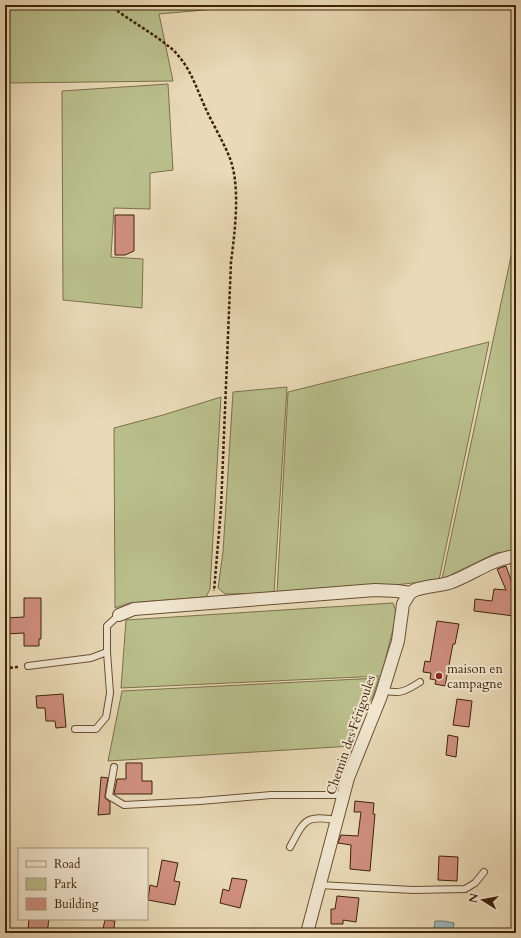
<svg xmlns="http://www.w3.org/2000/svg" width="521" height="938" viewBox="0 0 521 938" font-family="Cardo,serif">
  <rect width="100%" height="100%" fill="#e9d9b6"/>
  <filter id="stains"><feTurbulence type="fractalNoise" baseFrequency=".005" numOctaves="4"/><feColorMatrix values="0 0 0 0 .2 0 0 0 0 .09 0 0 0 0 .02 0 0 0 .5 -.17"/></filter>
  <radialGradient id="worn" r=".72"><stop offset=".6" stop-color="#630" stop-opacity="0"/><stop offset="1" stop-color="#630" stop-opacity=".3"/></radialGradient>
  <path fill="#b9bf8c" stroke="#7c7149" d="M5 5H238V7L159 14 173 81 5 83Z
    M168 84 173 170 150 173V209L114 208 111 257 143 259 142 308 63 300 62 91Z
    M516 233V551L496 553 442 579Z
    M489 342 439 580 395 585 277 592 288 392Z
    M287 387 274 593 225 594 218 588 223 552 233 392Z
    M221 397 210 589 206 597 129 603 115 608 114 428 163 415Z
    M393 603 397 614 381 676 121 688 126 620Z
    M379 678 372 699 353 713 352 746 108 761 122 691Z"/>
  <path fill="#9db7ba" stroke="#777c72" d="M435 921H444L454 923 453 930H444L434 928Z"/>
  <path fill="#d08f80" stroke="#3e2306" d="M115 215H134V251L125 255H115Z
    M506 566 513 586H516V614L514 611V616L474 611 475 599 492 601 494 589 506 590 497 569Z
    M24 598H41V639H39V646H24V633L5 634V618L24 617Z
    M437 621 459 624 455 644H453L445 686 435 684 436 680 430 679 431 673 423 672 425 661 430 662Z
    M63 694 66 727 56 728 55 721H46L45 708H37L36 696Z
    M457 699 472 701 469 727 453 725Z
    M448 735 458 737 456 757 446 755Z
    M126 763H142V781H152V794H114L117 779H126Z
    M101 777 108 778 105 796V798L110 802V814L98 815Z
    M355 801 374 803 373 814H375L370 871 350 869 351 845 338 843 341 835 358 836 361 812H354Z
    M439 856 458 857 457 881 438 880Z
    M162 860 178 863 174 881 180 882 175 905 148 900 150 885 157 887Z
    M232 878 247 880 240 908 220 903 223 889 229 891Z
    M337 896 359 898 356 922 343 920V924H331V909H335Z
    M29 919H49L47 933H34V930L28 929Z
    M105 920 115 921 113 933H102Z"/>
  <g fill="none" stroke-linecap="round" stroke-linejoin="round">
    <defs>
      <path id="service" d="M28 666 91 658 107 652V626L119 615
        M383 690C399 695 406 691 420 682
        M75 729H96L106 717 110 693 107 652
        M114 767 109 796 124 805 200 801 271 795H344
        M290 847C305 819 305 815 338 820
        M319 885 413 890 465 889 475 883 484 872"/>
      <path id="minor" d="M119 615 134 609 375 590 397 591 410 593
        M307 933 348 778 381 696 398 641 403 604 410 593 415 590C426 586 438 586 449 583 472 575 491 559 516 556"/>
    </defs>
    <use href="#service" stroke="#695032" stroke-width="8"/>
    <use href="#minor" stroke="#695032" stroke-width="14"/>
    <path stroke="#3e2306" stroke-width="2.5" stroke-dasharray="3 2" stroke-linecap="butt" d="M109 5C129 20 153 33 172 49 190 66 195 85 205 107 212 123 222 139 229 156 241 184 235 231 231 262L221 508 214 591
      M5 668 19 667"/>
    <use href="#service" stroke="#f1e6d0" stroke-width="6"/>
    <use href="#minor" stroke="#f1e6d0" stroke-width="12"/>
  </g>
  <circle fill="#8f2418" stroke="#f1e6d0" stroke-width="1.5" cx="439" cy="676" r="4"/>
  <g text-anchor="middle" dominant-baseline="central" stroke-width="4" stroke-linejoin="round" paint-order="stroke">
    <g font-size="13" fill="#3e2306" stroke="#f1e6d0" text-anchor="start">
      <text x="447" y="669">maison en<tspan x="447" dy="15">campagne</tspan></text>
    </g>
    <g font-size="13" fill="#3e2306" stroke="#f1e6d0">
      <text transform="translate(351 735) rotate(-71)">Chemin des Férigoules</text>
    </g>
  </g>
  <rect width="521" height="938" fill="none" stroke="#e9d9b6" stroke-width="20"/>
  <rect x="6" y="6" width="509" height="926" fill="none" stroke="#3e2306" stroke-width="2"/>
  <rect x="10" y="10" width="501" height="918" fill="none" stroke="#3e2306"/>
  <rect x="18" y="848" width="130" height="72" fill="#f1e6d0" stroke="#a9987f"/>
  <rect x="26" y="861" width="20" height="6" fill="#f1e6d0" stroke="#a9987f"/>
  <text x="54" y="868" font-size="12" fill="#3e2306">Road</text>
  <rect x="26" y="878" width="20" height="12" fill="#b9bf8c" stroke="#a9987f"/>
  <text x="54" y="888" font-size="12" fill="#3e2306">Park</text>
  <rect x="26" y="898" width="20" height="12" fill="#d08f80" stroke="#a9987f"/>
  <text x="54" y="908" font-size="12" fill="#3e2306">Building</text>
  <g transform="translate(483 900) rotate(281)" stroke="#f1e6d0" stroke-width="3" paint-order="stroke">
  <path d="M0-3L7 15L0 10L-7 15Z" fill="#3e2306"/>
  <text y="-6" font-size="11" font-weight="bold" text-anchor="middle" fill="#3e2306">N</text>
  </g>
  <rect width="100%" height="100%" filter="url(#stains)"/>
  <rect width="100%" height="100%" fill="url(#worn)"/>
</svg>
